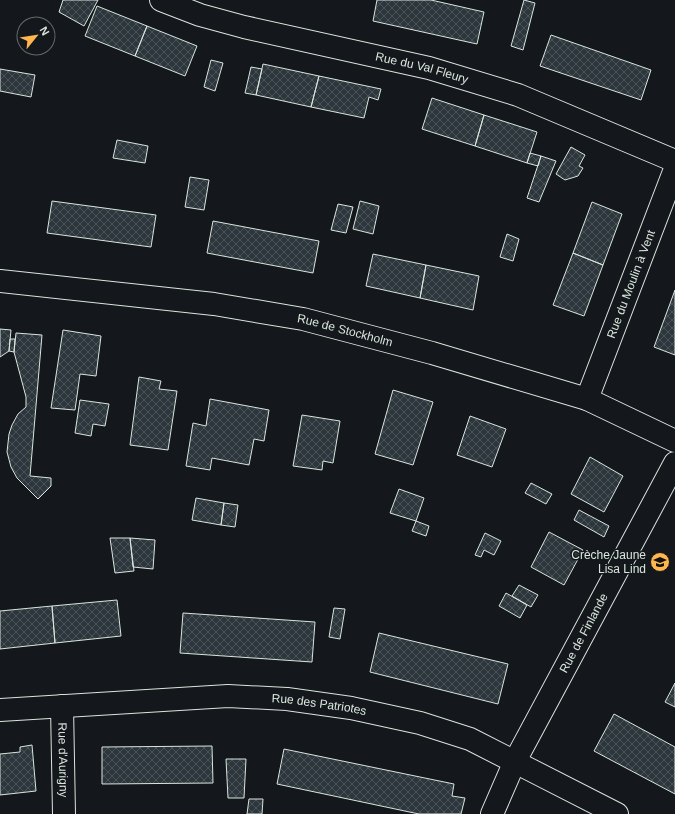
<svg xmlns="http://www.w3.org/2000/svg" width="675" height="814" viewBox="0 0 675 814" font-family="Helvetica,sans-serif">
  <defs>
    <pattern id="building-cross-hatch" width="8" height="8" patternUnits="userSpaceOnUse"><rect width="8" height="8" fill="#2c363c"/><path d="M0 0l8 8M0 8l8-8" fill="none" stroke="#4a5358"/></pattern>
  </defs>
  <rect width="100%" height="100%" fill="#14181c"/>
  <path fill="url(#building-cross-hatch)" stroke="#d8e6dc" d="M63 0H98L84 26 59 12Z
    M377 0H431L484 12 477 44 373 21Z
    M524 0 535 3 523 50 511 46Z
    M97 6 147 26 135 56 85 36Z
    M147 26 197 46 185 76 135 56Z
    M551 35 651 70 641 100 540 66Z
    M211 60 223 63 215 91 204 87Z
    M263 64 319 76 311 107 256 95Z
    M251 67 262 69 256 95 245 93Z
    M0 69 35 75 31 97 0 91Z
    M319 76 381 89 378 100 369 97 364 118 311 107Z
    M432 98 484 115 475 146 422 129Z
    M484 115 537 132 527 163 475 146Z
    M117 140 148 146 145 163 113 158Z
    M571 147 585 155 579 166 583 168 578 176 565 180 556 174Z
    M530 153 541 156 538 166 527 163Z
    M541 156 556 161 539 202 527 198Z
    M190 177 209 180 204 210 185 207Z
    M52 201 156 215 151 247 47 233Z
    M360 201 379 206 373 234 353 229Z
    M592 202 622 214 603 265 573 253Z
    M338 204 353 207 346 233 331 230Z
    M213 221 319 241 313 273 207 253Z
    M507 234 519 239 513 261 500 257Z
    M573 253 603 265 584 316 553 305Z
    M373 254 426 265 420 298 366 286Z
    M426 265 479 276 473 310 420 298Z
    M675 290V355L654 347Z
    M0 329 11 330 9 351 0 357Z
    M63 330 101 336 96 376 80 374 75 410 51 408Z
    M16 333 42 335 30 476 51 478V486L38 499 17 478 11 467 7 452 9 434 12 425 18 414 26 407V397L14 352Z
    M10 339H15L14 352 9 351Z
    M139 377 161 381 159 389 177 391 168 450 130 445Z
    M393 390 433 402 413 465 375 454Z
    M210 399 269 410 264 441 254 439 249 465 212 458 210 470 186 466 193 423 206 426Z
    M80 400 109 404 105 426 93 424 91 436 75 433Z
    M302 415 340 421 333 463 323 461 322 470 293 466Z
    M470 416 506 429 492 467 457 455Z
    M590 457 623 476 604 512 571 494Z
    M531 483 552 494 546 504 525 493Z
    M399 489 424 498 416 521 390 513Z
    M196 498 224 503 221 525 192 520Z
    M224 503 238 505 235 527 221 525Z
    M579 510 609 526 604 537 574 520Z
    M416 521 429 526 426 536 412 531Z
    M549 532 583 550 564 585 531 567Z
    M485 533 501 541 494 555 484 550 481 557 475 555Z
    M110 538H130L134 571 115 573Z
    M130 538 155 540 153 569 133 567Z
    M519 585 538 595 531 607 512 596Z
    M506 593 527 605 520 618 499 606Z
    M117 600 121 636 55 643 52 606Z
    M52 606 55 643 0 649V611Z
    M334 608 345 609 340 639 329 637Z
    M183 613 315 622 312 662 180 653Z
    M379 633 508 664 498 704 370 672Z
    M675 683V707L665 702Z
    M614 714 675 747V794L594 751Z
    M32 745 36 791 0 795V754L20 752V747Z
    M212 746 213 783 102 784V747Z
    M284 749 454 784 452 796 465 798 461 814H419L277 784Z
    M226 759H246L244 798H228Z
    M249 799H263L262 814H247Z"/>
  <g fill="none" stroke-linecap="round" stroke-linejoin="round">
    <defs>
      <g id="minor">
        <path id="s1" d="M161 0 200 15 244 27 429 68 518 95 675 161"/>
        <path id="s2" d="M587 399 675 169"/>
        <path id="s3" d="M62 706 64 814"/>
        <path id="s4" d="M0 710 228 696 287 699 351 708 420 723 470 739 617 814"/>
        <path id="s5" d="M492 814 515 761 675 463"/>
      </g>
      <g id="tertiary">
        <path id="s6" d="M0 281 214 304 303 319 432 353 587 399 675 441"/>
      </g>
    </defs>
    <use href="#minor" stroke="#d8e6dc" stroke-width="24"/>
    <use href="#tertiary" stroke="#d8e6dc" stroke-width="24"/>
    <use href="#minor" stroke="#14181c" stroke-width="22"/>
    <use href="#tertiary" stroke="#14181c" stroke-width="22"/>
  </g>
  <defs>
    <symbol id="school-disc" viewBox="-11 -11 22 22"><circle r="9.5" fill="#ffb74d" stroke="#14181c"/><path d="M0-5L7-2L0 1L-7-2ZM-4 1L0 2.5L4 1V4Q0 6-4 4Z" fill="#111"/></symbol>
  </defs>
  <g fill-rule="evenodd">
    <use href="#school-disc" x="649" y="551" width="22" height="22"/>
  </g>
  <g text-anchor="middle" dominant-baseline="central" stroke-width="3" stroke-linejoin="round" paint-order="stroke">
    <g font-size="12" fill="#d8e6dc" stroke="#14181c">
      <text stroke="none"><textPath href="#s1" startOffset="270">Rue du Val Fleury</textPath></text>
      <text stroke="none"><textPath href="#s2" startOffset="123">Rue du Moulin à Vent</textPath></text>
      <text stroke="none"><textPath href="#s6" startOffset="349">Rue de Stockholm</textPath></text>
      <text stroke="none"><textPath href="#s5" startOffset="203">Rue de Finlande</textPath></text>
      <text stroke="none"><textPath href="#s4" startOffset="320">Rue des Patriotes</textPath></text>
      <text stroke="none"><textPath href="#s3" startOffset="54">Rue d'Aurigny</textPath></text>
    </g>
    <g font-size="12" fill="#d8e6dc" stroke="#14181c" text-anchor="end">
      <text x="646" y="555">Crèche Jaune<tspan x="646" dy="14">Lisa Lind</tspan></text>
    </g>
  </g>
  <g transform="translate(36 36) rotate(60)"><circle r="19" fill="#14181c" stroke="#626a69"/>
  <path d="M0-3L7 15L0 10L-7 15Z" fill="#ffb74d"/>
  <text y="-6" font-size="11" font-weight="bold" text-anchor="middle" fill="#d8e6dc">N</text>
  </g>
</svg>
